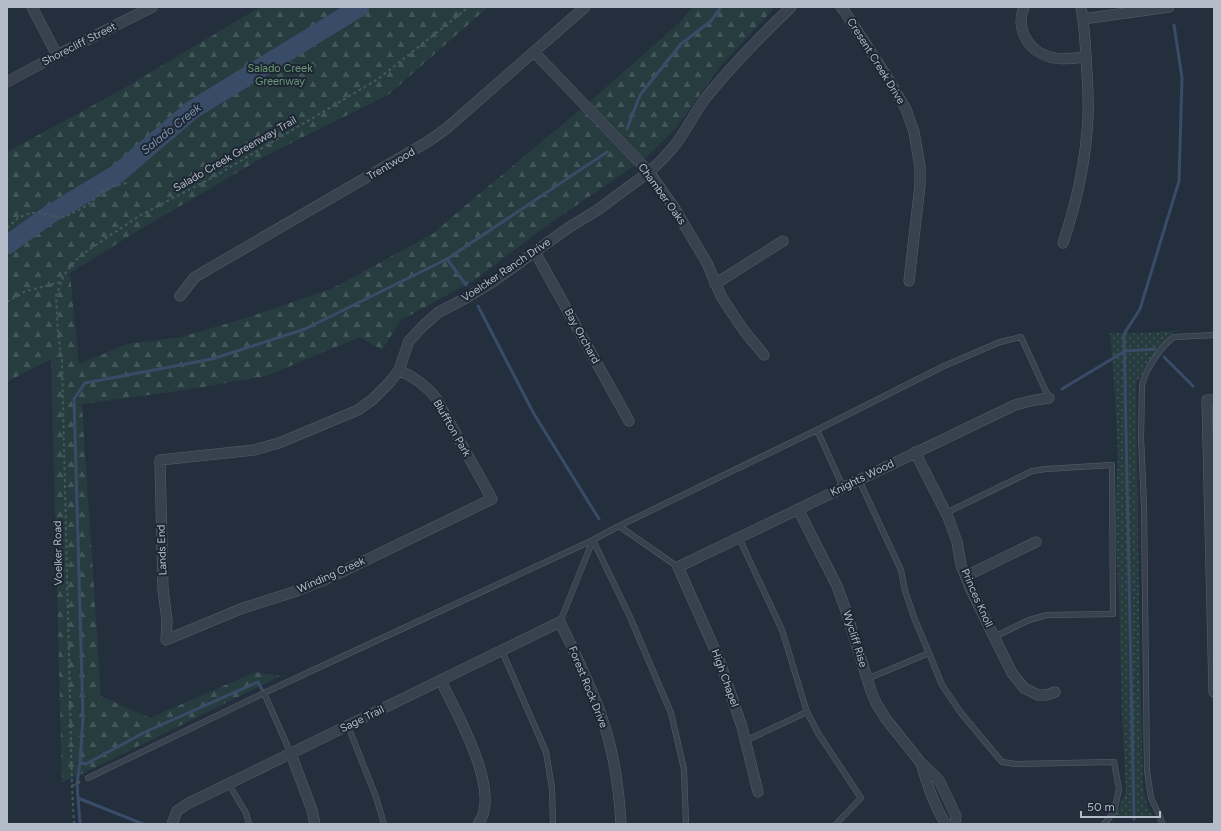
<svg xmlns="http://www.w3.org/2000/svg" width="1221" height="831" viewBox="0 0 1221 831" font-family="Figtree,sans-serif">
  <defs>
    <pattern id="grass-dots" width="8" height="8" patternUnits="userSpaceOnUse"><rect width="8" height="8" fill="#263c3f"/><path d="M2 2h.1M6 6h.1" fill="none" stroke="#435659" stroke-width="1.8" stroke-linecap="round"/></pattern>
    <pattern id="forest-firs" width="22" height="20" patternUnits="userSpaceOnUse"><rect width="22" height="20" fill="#263c3f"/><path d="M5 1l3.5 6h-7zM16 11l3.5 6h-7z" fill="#435659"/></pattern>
  </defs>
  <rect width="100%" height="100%" fill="#242f3e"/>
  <path fill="url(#grass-dots)" d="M1175 331 1136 382 1140 670 1143 788 1147 804 1153 816H1115L1126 791 1122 715 1119 599 1115 523 1118 454 1114 380 1110 333H1138Z"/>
  <path fill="url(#forest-firs)" d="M260 7H488L388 95 267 155 139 230 70 273 79 364 127 344 181 337 249 317 333 288 434 233 467 204 593 99 679 23 693 7H775L719 68 677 127 647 157 552 222 473 281 401 320 382 350 360 337 266 376 186 390 82 404 101 696 150 718 255 672 280 676 84 773 62 782 51 359 7 382V152L121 90Z"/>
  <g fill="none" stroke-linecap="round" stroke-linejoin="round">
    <path stroke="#394c67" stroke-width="3" d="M627 129 640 95 681 44 711 21 721 7
      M447 259 466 285
      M478 306 534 414 599 519
      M1164 357 1193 386
      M1062 389 1125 351 1155 349
      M80 762 86 764 145 732 258 682 264 693
      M78 798 143 824
      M1134 819 1124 334 1140 309 1179 181 1182 78 1174 25
      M80 824 77 784 80 762 83 717 74 399 85 383 212 359 305 329 447 259 607 152"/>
    <path stroke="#394c67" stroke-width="19" d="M7 245 49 215 117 174 192 110 360 7"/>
    <defs>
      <path id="service" d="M817 430 843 487
        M859 480 901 570 905 591 915 620 929 653 942 685 961 713 1002 762 1015 764 1114 762 1119 789 1114 812 1104 824
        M946 513 1032 471 1046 469 1112 465 1113 614 1047 615 1029 620 994 637
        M619 526 678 567
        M739 538 782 630 807 712 818 733 861 798 836 824
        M502 651 546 752 552 788 553 824
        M867 679 929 653
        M264 693 291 754
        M348 726 376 797 384 824
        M745 741 807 712
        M88 778 264 693 593 540 560 622
        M228 783 246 813 249 824
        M686 824 684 769 671 713 630 617 593 540 619 526 817 430 944 366 1000 342 1021 337 1049 398
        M1162 824 1161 819 1151 798 1147 771 1144 506 1141 438 1142 385C1146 369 1161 346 1174 337L1214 335"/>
      <path id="minor" d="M32 7 57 55
        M841 7 845 12 886 75 906 109 914 132 920 167V185L909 281
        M1024 7C1014 30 1031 55 1055 58 1064 60 1076 58 1086 57
        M1083 19 1169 7
        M534 52 649 172 675 209 707 263 721 296 732 313 745 332 764 355
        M7 82 57 55 152 7
        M1063 243C1077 202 1086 160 1088 117 1089 96 1087 76 1086 56 1085 39 1084 23 1081 7
        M535 252 629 421
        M715 284 783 241
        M180 296 195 277 429 141 447 128 585 7
        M399 370C414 377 426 385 436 398L492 499 329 578 297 591 243 608 166 640 167 621 163 589 160 460 254 450 279 443 358 410 372 400 390 382 399 370 409 341 424 325 439 312 464 299 491 283 571 226 596 211 649 172C659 163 670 152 678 141 688 127 695 112 705 99 731 66 761 36 791 7
        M1214 400H1207L1214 692
        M915 452 948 517 957 542 961 565 971 590 1012 673 1024 688 1038 695H1046L1055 692
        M798 509 837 586 845 608 871 691 876 703 886 719 921 763 939 780 956 816 955 824
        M966 576 1036 542
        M441 681C456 712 503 793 478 824
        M291 754 312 810 315 824
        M921 763C927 784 934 806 946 824
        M758 792 742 727 719 659 678 567 1015 405 1035 400 1049 398
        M172 824 177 811 187 804 560 622C575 654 591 685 602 718 614 752 619 788 621 824"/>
    </defs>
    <use href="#service" stroke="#565f6c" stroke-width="6"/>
    <use href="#minor" stroke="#565f6c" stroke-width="11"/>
    <path stroke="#44595c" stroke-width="2" stroke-dasharray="3 3" stroke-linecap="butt" d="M7 228 18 218 27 214 38 212 55 217H65L88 205 101 193 113 186 127 183
      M7 302 26 291 61 282
      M72 786 82 781
      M74 824 72 786 62 361 58 333 56 296 64 275 75 261 84 253 139 216 217 175 378 79 469 7"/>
    <use href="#service" stroke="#38414e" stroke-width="5"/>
    <use href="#minor" stroke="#38414e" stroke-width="10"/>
  </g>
  <g text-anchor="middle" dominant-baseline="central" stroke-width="4" stroke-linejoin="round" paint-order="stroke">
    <g font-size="11" fill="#b4bcc9" stroke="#1d2633">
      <text transform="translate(79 44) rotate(-27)">Shorecliff Street</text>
      <text transform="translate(876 61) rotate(58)">Cresent Creek Drive</text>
      <text transform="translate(235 154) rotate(-30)">Salado Creek Greenway Trail</text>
      <text transform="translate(391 164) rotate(-30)">Trentwood</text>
      <text transform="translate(662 194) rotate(54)">Chamber Oaks</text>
      <text transform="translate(506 270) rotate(-34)">Voelcker Ranch Drive</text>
      <text transform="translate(582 336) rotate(61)">Bay Orchard</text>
      <text transform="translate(452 428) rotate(60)">Bluffton Park</text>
      <text transform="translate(862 478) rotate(-26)">Knights Wood</text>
      <text transform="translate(162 550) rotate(-92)">Lands End</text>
      <text transform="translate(58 553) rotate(-91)">Voelker Road</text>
      <text transform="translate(331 575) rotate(-24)">Winding Creek</text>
      <text transform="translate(977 598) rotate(66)">Princes Knoll</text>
      <text transform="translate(855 639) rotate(73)">Wycliff Rise</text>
      <text transform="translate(725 678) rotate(70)">High Chapel</text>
      <text transform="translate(588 687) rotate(68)">Forest Rock Drive</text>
      <text transform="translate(362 719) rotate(-26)">Sage Trail</text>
    </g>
    <g font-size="11" fill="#6b9a76" stroke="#1d2633">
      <text x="280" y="68">Salado Creek<tspan x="280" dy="13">Greenway</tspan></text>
    </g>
    <g font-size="12" font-style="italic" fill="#7c92b1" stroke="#1d2633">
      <text transform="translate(171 129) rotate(-39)">Salado Creek</text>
    </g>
  </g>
  <rect width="1221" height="831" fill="none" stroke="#b4bcc9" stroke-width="16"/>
  <path d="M1081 811v6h79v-6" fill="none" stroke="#b4bcc9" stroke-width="2"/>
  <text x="1087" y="811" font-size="12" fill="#b4bcc9" stroke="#1d2633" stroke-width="3" paint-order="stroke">50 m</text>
</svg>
